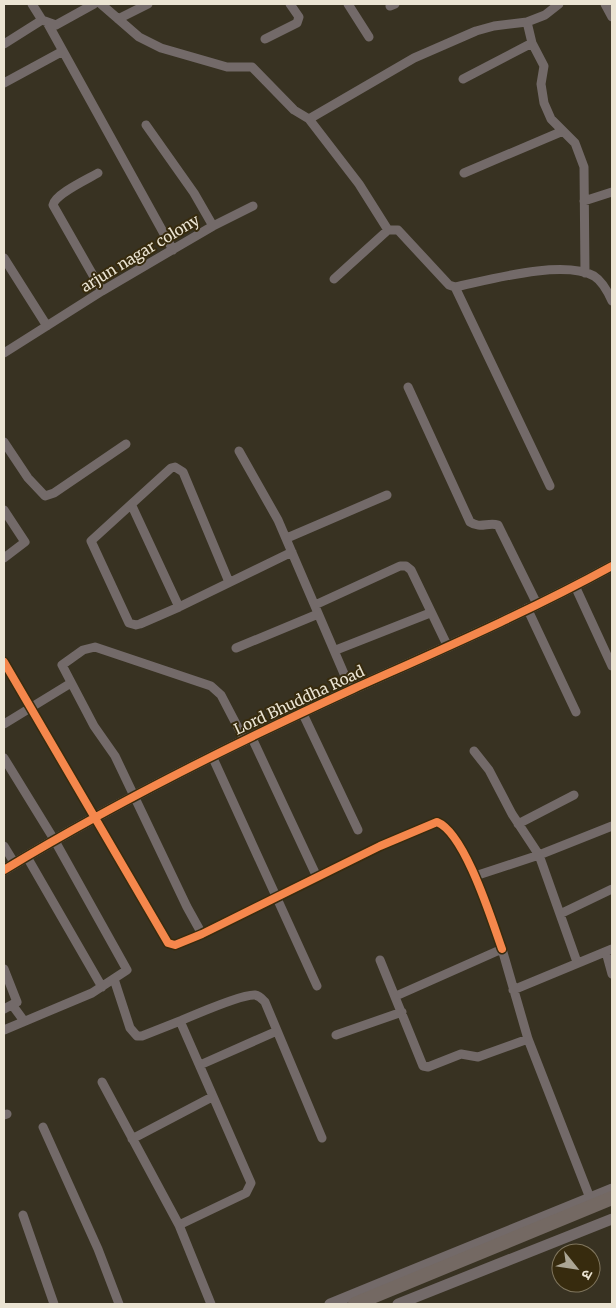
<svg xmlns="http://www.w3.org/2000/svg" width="616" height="1308" viewBox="0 0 616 1308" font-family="Merriweather,'Noto Sans Devanagari',serif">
  <rect width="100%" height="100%" fill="#383222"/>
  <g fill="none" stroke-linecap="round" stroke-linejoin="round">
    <path stroke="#736a69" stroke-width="9" d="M32 4 42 20 56 25 94 4
      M101 4 139 37 161 48 227 67H252L294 110 309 119 414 58 476 31 494 26 527 22 545 15 559 4
      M348 4 369 37
      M605 4 612 17
      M390 6 395 4
      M118 19 148 4
      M527 22 532 43
      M48 24 173 250
      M265 39 297 23 299 17 290 4
      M4 44 42 20
      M463 79 532 43 544 66 541 84 544 103 551 119 575 143 584 167 585 273
      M4 83 63 51
      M309 119 359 184 388 230
      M98 173C88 179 55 194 53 205L102 291
      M464 173 563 131
      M584 201 612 192
      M213 226 253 206
      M4 258 47 326
      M334 279 388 230H398L449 285 455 287C489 280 563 259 594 276 602 281 608 292 612 301
      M455 287 550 486
      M4 353 102 291 213 226 194 193 146 125
      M408 387 470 522C480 529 488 522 498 525L537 604
      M4 442 28 478 45 496 54 493 126 444
      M239 451 278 520 351 690
      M132 506 179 607 292 552
      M4 510 25 542 4 558
      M287 538 387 495
      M575 586 612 666
      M315 605 400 566H406L411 570 448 647
      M179 607 140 624 136 625 129 623 91 541 171 468 175 467 183 472 229 582
      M527 608 576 712
      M236 648 318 614
      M336 650 430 613
      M4 662 168 943 175 945 202 934 380 846 437 822C465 833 492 921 502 949
      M303 714 358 830
      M4 724 71 683
      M252 738 317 877
      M474 751 489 770 512 814 539 855 577 962
      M212 756 317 986
      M4 758 55 841 127 970 92 993 4 1030
      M518 824 574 795
      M4 846 15 864
      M27 857 102 987
      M475 876 539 855 612 826
      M560 914 612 889
      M202 934 187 907 115 756 94 726 62 665 83 650 95 647 211 686 221 695 245 741
      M606 952 612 974
      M380 960 423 1066 428 1067 461 1054 478 1057 528 1039
      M4 969 17 1002 4 1009
      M114 979 130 1028 137 1036H142L180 1021
      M513 990 612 949
      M396 996 502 949 528 1039 590 1198
      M13 1006 24 1021
      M336 1035 402 1012
      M200 1065 277 1031
      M102 1082 179 1225 211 1304
      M4 1115 7 1114
      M43 1127 98 1249 119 1304
      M132 1139 212 1097
      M23 1215 54 1304
      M179 1225 246 1193 251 1183 180 1021C194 1015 242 994 255 995 260 996 262 999 265 1002L322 1138"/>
    <path stroke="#736a69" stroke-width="11" d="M4 870C116 802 233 744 353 689 440 650 528 612 612 566
      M330 1304 612 1189
      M398 1304 612 1219"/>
    <path stroke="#746963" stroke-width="14" d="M355 1304 612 1198"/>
    <defs>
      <path id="cycleway" d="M4 662 168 943 175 945 202 934 380 846 437 822C465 833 492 921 502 949
        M4 870C116 802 233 744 353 689 440 650 528 612 612 566"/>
    </defs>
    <use href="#cycleway" stroke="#372b0e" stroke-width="11"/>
    <use href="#cycleway" stroke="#f5874c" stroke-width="8"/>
  </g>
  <g text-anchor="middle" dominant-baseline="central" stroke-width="4" stroke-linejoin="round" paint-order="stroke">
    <g font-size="15" fill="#ebe4d3" stroke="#372b0e">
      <text transform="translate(140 253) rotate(-31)">arjun nagar colony</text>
      <text transform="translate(299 700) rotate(-25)">Lord Bhuddha Road</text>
    </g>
  </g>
  <rect width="616" height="1308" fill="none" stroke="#ebe4d3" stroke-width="10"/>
  <g transform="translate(576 1268) rotate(120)"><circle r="24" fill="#372b0e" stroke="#7f755d"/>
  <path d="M0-4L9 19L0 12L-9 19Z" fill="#aca695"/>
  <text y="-8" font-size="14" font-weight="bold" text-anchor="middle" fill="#ebe4d3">उ</text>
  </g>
</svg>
